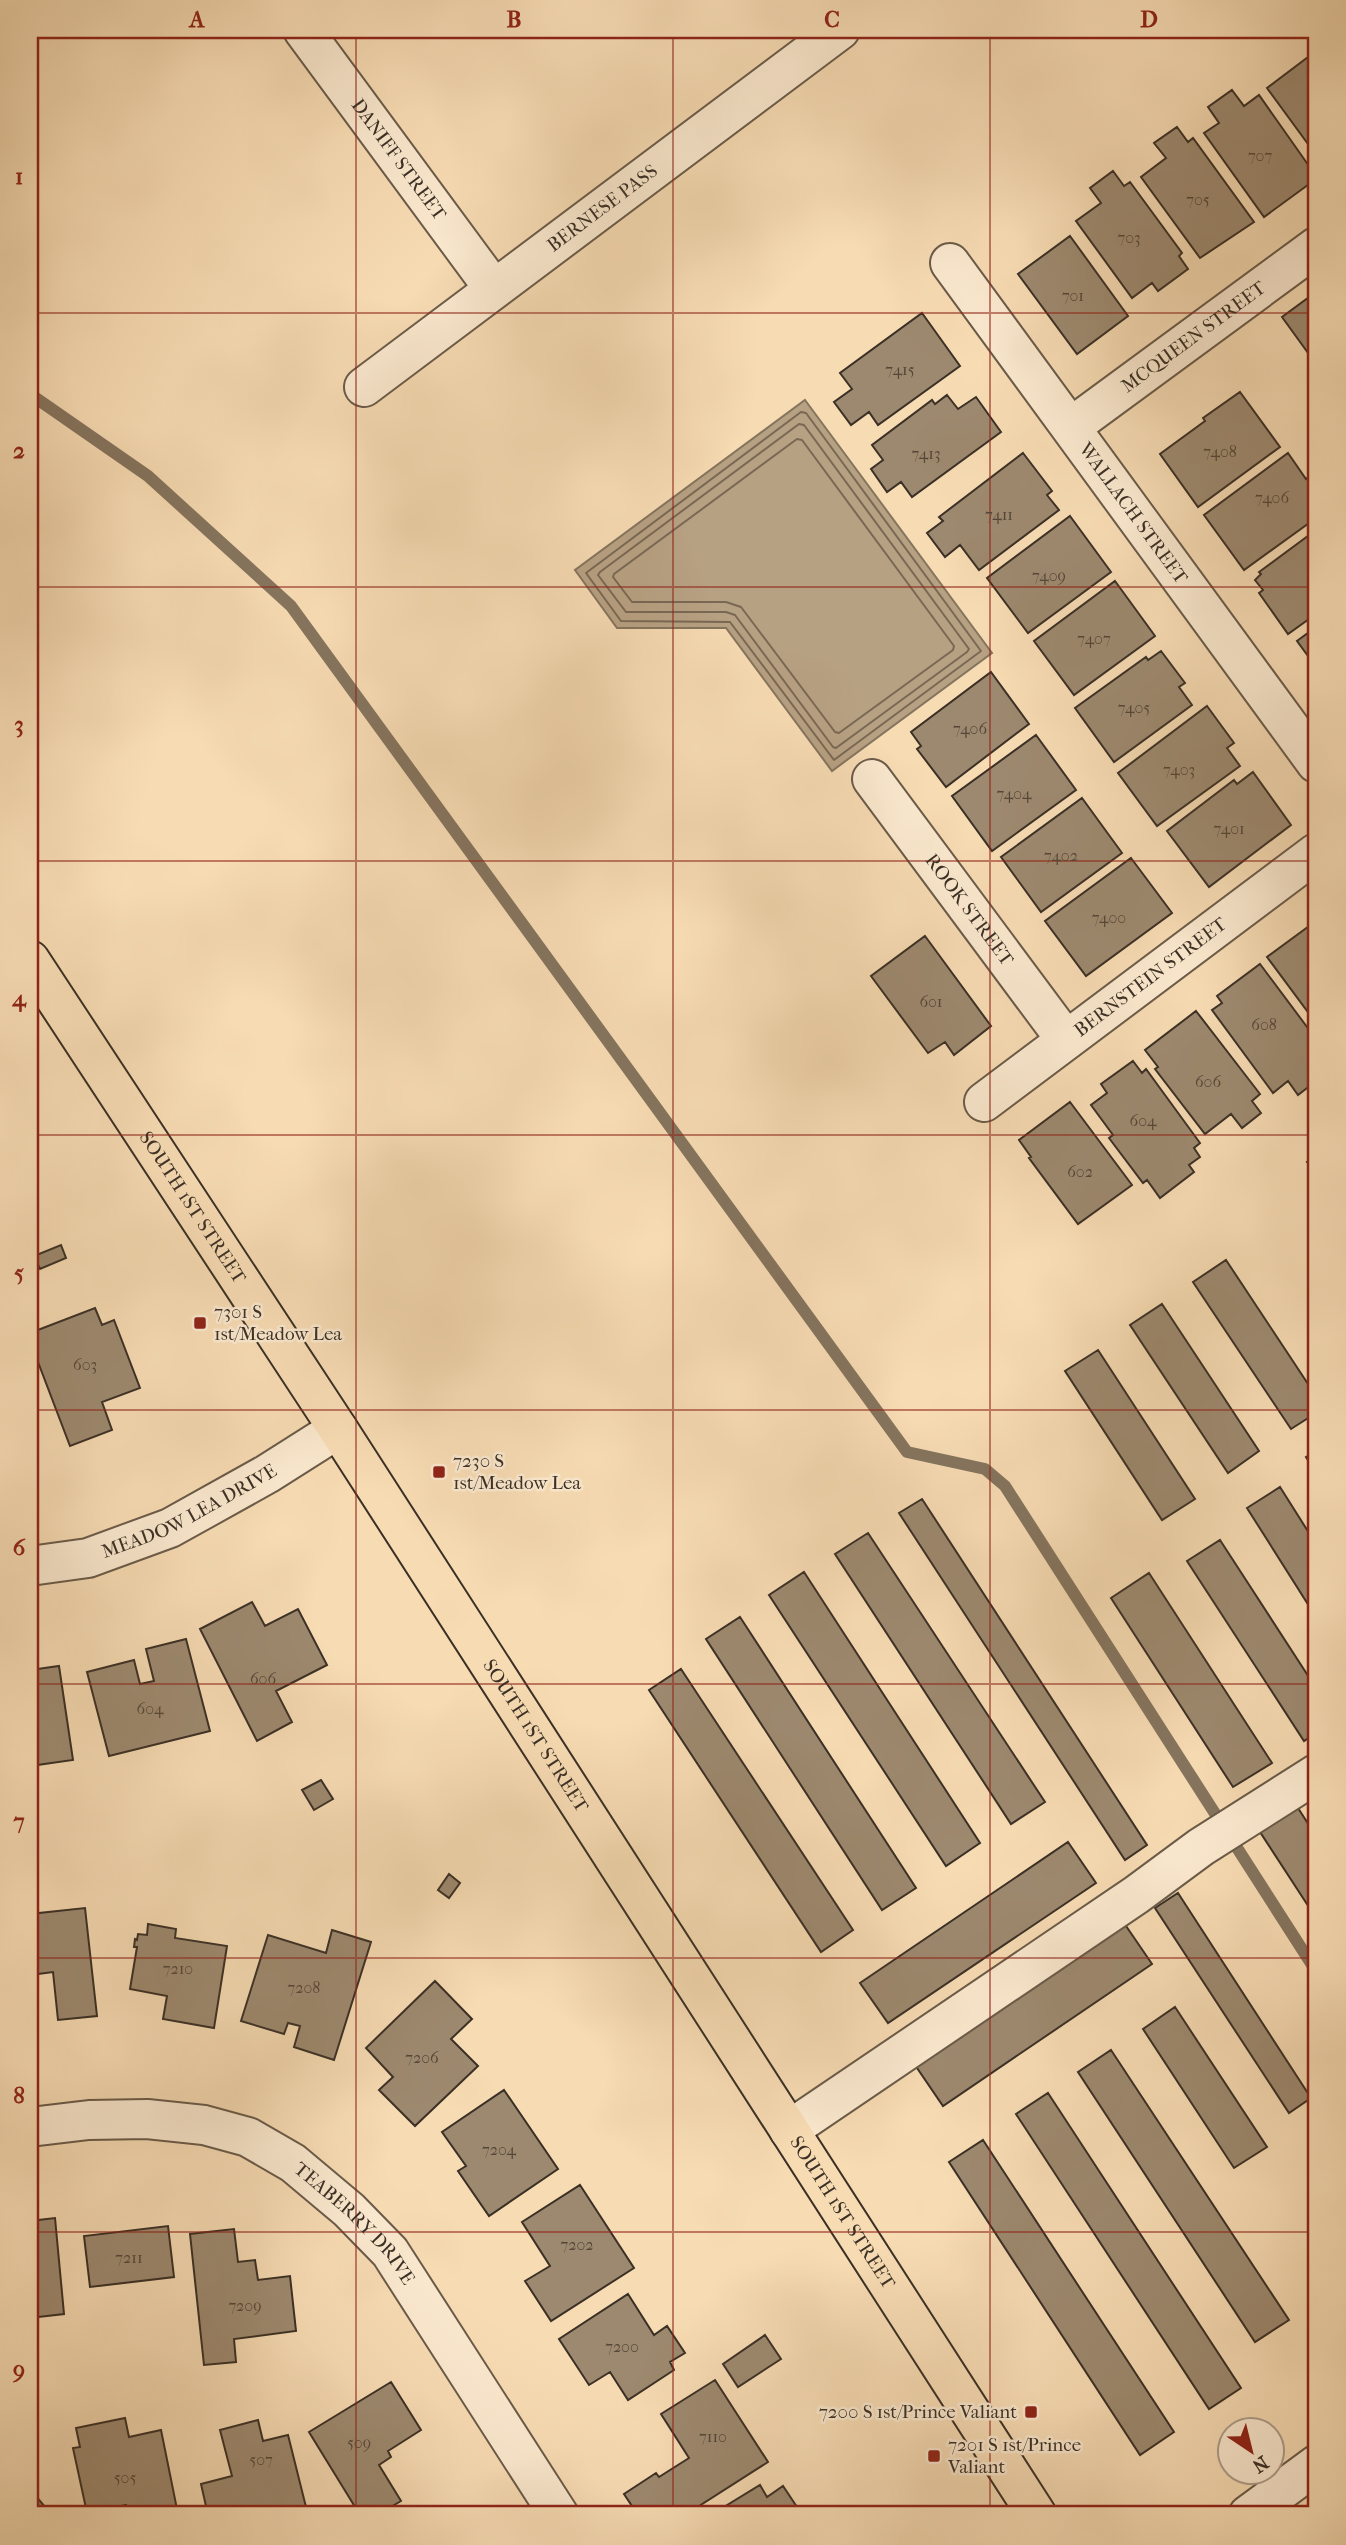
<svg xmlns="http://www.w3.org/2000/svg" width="1346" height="2545" viewBox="0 0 1346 2545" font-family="'IM FELL French Canon',serif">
  <rect width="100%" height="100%" fill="#f7dbb3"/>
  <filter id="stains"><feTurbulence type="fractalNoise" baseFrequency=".00286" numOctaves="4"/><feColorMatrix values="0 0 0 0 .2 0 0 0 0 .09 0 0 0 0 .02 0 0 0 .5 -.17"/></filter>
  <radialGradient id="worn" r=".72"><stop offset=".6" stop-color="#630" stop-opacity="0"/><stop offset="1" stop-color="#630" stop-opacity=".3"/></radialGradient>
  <path fill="#b7a183" stroke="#85745e" stroke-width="2" d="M805 400 992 653 832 771 726 628H617L575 570Z"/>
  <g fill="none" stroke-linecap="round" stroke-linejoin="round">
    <path stroke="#796854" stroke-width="2" d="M801 412 806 413 981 651 834 760 730 622 621 621 586 573Z
      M799 424 804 425 969 649 967 652 836 748 833 747 735 615 726 612H626L598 575 600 572Z
      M797 439 802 440 954 646 953 650 839 733 835 732 741 607 726 602H632L613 577 614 574Z"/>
    <path stroke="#85745e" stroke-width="12" d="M30 394 148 476 291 606 907 1452 985 1469 1005 1486 1316 1971"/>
  </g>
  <path fill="#9d896f" stroke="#3b3026" stroke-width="2" d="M1316 51V155L1267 88Z
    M1232 90 1244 106 1259 95 1316 176V179L1264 217 1204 133 1219 123 1208 107Z
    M1177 127 1188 142 1193 138 1254 222 1200 258 1141 177 1166 158 1154 143Z
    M1113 171 1124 186 1130 182 1182 253 1179 256 1188 269 1158 291 1152 283 1132 298 1076 221 1101 203 1090 188Z
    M1070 236 1128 316 1077 354 1018 274Z
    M1316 292V364L1282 317Z
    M922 313 960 366 878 425 869 412 851 425 834 402 852 389 840 373Z
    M1240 392 1280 447 1198 507 1160 454 1205 421 1203 418Z
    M947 395 958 409 976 397 1001 432 912 497 901 482 887 492 871 469 883 460 872 445 932 400 935 404Z
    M1023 453 1052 491 1047 495 1059 510 979 570 960 545 945 557 927 533 943 521 939 517Z
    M1288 453 1306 479 1316 472V518L1244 570 1204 515Z
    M1070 516 1111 572 1028 633 987 578Z
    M1316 530V614L1288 634 1259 593 1263 590 1255 580 1261 574 1259 572Z
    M1115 581 1155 636 1074 695 1034 641Z
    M1316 627V667L1297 641Z
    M1161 651 1185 683 1179 687 1192 705 1114 762 1075 708 1146 657 1148 660Z
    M991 672 1029 724 946 787 917 749 921 746 911 732Z
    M1207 706 1234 743 1227 748 1240 766 1157 826 1118 773Z
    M1036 735 1076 790 992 851 952 796Z
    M1253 772 1291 825 1209 887 1167 831 1234 780 1237 784Z
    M1082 798 1122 853 1041 912 1001 857Z
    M1131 858 1172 913 1086 976 1045 921Z
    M1316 921V1023L1267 957Z
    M925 936 991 1026 954 1055 945 1042 928 1053 871 976Z
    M1260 964 1316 1039V1061L1313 1064 1316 1068V1081L1298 1095 1288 1081 1273 1093 1212 1010 1222 1003 1217 996Z
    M1196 1011 1260 1094 1252 1101 1261 1113 1242 1128 1231 1114 1205 1134 1155 1069 1158 1067 1145 1050Z
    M1133 1061 1142 1073 1146 1069 1200 1143 1194 1148 1200 1157 1189 1165 1194 1172 1160 1198 1147 1180 1143 1183 1109 1138 1113 1135 1091 1105 1107 1093 1101 1084Z
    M1070 1102 1132 1185 1078 1224 1029 1158 1031 1157 1019 1140Z
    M1316 1155V1174L1307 1162Z
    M61 1245 66 1258 40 1269 34 1256Z
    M1226 1260 1316 1396V1413L1291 1429 1193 1282Z
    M1162 1304 1259 1451 1228 1473 1130 1325Z
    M95 1308 102 1325 114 1320 140 1388 102 1402 112 1430 70 1446 30 1341V1333Z
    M1098 1350 1195 1499 1162 1520 1065 1371Z
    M1316 1451V1473L1306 1457Z
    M1280 1487 1316 1544V1617L1247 1508Z
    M922 1499 1147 1845 1125 1860 899 1513Z
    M868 1533 1045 1802 1011 1824 835 1554Z
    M1220 1540 1316 1688V1733L1304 1741 1187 1561Z
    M804 1572 980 1843 946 1866 769 1595Z
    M1149 1573 1272 1763 1233 1787 1111 1598Z
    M252 1602 265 1626 298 1609 327 1665 276 1691 292 1722 257 1741 200 1629Z
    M740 1617 916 1888 882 1910 706 1639Z
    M186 1639 210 1731 109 1756 87 1672 134 1660 140 1684 154 1681 146 1649Z
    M59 1666 73 1760 30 1766V1670Z
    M681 1669 853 1930 821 1952 649 1690Z
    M321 1780 333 1799 314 1810 302 1790Z
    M1298 1808 1316 1836V1918L1260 1832Z
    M1068 1842 1096 1883 888 2023 860 1983Z
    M449 1874 460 1883 449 1898 438 1890Z
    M1178 1893 1311 2098 1289 2113 1155 1908Z
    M85 1908 97 2016 58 2020 53 1972 30 1975V1914Z
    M1124 1923 1152 1964 943 2106 915 2065Z
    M148 1924 176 1929 175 1938 227 1946 214 2028 163 2019 167 1996 130 1989 137 1947H134L135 1939 137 1940 138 1934 147 1935Z
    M332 1930 371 1942 334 2060 294 2047 300 2026 288 2023 284 2034 241 2021 268 1935 326 1953Z
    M435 1981 472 2019 451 2039 478 2066 415 2126 379 2090 393 2077 366 2048Z
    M1175 2007 1267 2147 1234 2168 1143 2029Z
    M1111 2050 1289 2320 1255 2342 1078 2072Z
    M504 2090 558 2169 489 2216 458 2171 466 2166 442 2132Z
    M1048 2093 1241 2388 1209 2409 1016 2114Z
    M983 2140 1174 2432 1140 2455 949 2162Z
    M580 2185 634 2268 551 2321 525 2281 550 2266 522 2222Z
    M55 2218 64 2314 30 2318V2221Z
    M168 2226 174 2277 90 2287 84 2236Z
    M234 2229 238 2262 255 2260 258 2280 290 2276 296 2331 234 2339 236 2362 204 2365 190 2234Z
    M628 2294 654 2335 667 2326 685 2353 670 2362 674 2370 628 2400 610 2372 589 2385 559 2339Z
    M765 2335 781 2359 738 2387 723 2364Z
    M715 2380 768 2462 685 2515H638L624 2494 656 2473 659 2477 689 2458 661 2414Z
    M391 2382 421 2430 388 2451 391 2457 379 2465 401 2501 377 2515H360L309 2432Z
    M125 2418 129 2437 161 2430 178 2514 128 2515 126 2505 87 2513 73 2448 80 2447 76 2428Z
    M258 2420 263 2441 288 2435 308 2515H208L201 2484 232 2476 220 2430Z
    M760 2485 767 2497 783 2486 799 2510 792 2515H711Z
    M30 2489 45 2507 36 2515H30Z"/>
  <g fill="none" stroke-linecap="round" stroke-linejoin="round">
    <defs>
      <g id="minor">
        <path id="s1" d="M303 30 494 289"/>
        <path id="s2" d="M950 263 1316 763"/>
        <path id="s3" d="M364 387 840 30"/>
        <path id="s4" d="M1071 427 1316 247"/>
        <path id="s5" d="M872 779 1066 1040"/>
        <path id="s6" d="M984 1102 1316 853"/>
        <path id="s7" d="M30 1566 88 1558 170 1528 267 1474 338 1429"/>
        <path id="s8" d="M30 2127 89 2120 147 2119 204 2125 248 2137 293 2163 349 2210 390 2252 559 2515"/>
        <path d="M789 2130 1136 1895 1201 1847 1316 1774"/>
        <path d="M1248 2515 1316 2465"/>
      </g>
      <g id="major">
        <path id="s9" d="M30 960 338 1429 1037 2515"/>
      </g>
    </defs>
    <use href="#minor" stroke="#6a5b49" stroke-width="42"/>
    <use href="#major" stroke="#3b3026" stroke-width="42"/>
    <use href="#minor" stroke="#fae8ce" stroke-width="38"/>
    <use href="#major" stroke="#f7dbb3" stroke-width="38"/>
  </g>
  <path fill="none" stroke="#8f2418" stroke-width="2" stroke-opacity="0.55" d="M356 30V2515M673 30V2515M990 30V2515M30 313H1316M30 587H1316M30 861H1316M30 1135H1316M30 1410H1316M30 1684H1316M30 1958H1316M30 2232H1316"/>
  <g fill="#8f2418" stroke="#fae8ce" stroke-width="2.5">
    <rect x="193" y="1316" width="14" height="14" rx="3.5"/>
    <rect x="432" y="1465" width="14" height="14" rx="3.5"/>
    <rect x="1024" y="2405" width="14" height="14" rx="3.5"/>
    <rect x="927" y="2449" width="14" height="14" rx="3.5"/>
  </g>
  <g text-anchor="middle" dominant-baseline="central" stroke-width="5" stroke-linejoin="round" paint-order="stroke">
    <g font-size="16" fill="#544638">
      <text x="1260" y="155">707</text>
      <text x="1198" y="199">705</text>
      <text x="1129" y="237">703</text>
      <text x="1073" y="295">701</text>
      <text x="900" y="369">7415</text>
      <text x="1220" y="451">7408</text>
      <text x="926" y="453">7413</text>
      <text x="1272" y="497">7406</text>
      <text x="999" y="514">7411</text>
      <text x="1049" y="575">7409</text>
      <text x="1094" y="638">7407</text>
      <text x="1134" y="707">7405</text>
      <text x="970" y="728">7406</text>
      <text x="1179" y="769">7403</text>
      <text x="1014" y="793">7404</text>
      <text x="1229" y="828">7401</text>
      <text x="1061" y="855">7402</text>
      <text x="1109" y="917">7400</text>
      <text x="931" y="1001">601</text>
      <text x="1264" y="1024">608</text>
      <text x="1208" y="1081">606</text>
      <text x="1143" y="1120">604</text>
      <text x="1080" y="1171">602</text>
      <text x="85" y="1364">603</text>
      <text x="263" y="1678">606</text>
      <text x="150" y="1708">604</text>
      <text x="178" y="1968">7210</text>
      <text x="304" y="1987">7208</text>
      <text x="422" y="2057">7206</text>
      <text x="499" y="2149">7204</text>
      <text x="577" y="2244">7202</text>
      <text x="129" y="2257">7211</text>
      <text x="245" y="2305">7209</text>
      <text x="622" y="2346">7200</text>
      <text x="713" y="2436">7110</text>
      <text x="359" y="2442">509</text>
      <text x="261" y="2459">507</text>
      <text x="125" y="2477">505</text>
    </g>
    <g font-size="19" fill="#3b3026" stroke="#fae8ce">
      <text stroke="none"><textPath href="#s1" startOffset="161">DANIFF STREET</textPath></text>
      <text stroke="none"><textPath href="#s3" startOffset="298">BERNESE PASS</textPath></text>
      <text stroke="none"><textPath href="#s4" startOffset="152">MCQUEEN STREET</textPath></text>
      <text stroke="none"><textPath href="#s2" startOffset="310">WALLACH STREET</textPath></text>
      <text stroke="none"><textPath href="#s5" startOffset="163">ROOK STREET</textPath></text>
      <text stroke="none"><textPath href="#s6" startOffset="208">BERNSTEIN STREET</textPath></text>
      <text stroke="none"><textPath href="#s9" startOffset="296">SOUTH 1ST STREET</textPath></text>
      <text stroke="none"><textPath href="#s7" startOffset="170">MEADOW LEA DRIVE</textPath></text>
      <text stroke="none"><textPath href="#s9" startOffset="926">SOUTH 1ST STREET</textPath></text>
      <text stroke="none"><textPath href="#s9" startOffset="1493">SOUTH 1ST STREET</textPath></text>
      <text stroke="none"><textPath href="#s8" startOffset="359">TEABERRY DRIVE</textPath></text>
    </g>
    <g font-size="19" fill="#3b3026" stroke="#fae8ce" text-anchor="start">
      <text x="214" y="1312">7301 S<tspan x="214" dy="22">1st/Meadow Lea</tspan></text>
      <text x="453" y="1461">7230 S<tspan x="453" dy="22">1st/Meadow Lea</tspan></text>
      <text x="1017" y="2412" text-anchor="end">7200 S 1st/Prince Valiant</text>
      <text x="948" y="2445">7201 S 1st/Prince<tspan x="948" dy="22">Valiant</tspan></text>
    </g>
  </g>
  <rect width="1346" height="2545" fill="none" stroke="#f7dbb3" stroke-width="77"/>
  <g transform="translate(1251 2451) rotate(145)"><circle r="33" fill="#fae8ce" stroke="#ae9e8b" stroke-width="2"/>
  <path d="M0-5L12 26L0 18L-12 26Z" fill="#8f2418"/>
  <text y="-10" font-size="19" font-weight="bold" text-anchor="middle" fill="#3b3026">N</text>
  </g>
  <rect x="38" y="38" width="1270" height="2468" fill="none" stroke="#8f2418" stroke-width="2.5"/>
  <g font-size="23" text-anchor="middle" font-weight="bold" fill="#8f2418">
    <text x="197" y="27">A</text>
    <text x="514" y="27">B</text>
    <text x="832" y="27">C</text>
    <text x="1149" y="27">D</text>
    <text x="19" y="184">1</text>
    <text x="19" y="458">2</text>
    <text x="19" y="732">3</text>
    <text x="19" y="1006">4</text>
    <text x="19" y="1280">5</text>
    <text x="19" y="1555">6</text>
    <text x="19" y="1829">7</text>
    <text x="19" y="2103">8</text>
    <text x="19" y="2377">9</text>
  </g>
  <rect width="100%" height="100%" filter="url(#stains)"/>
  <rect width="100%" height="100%" fill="url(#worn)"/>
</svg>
